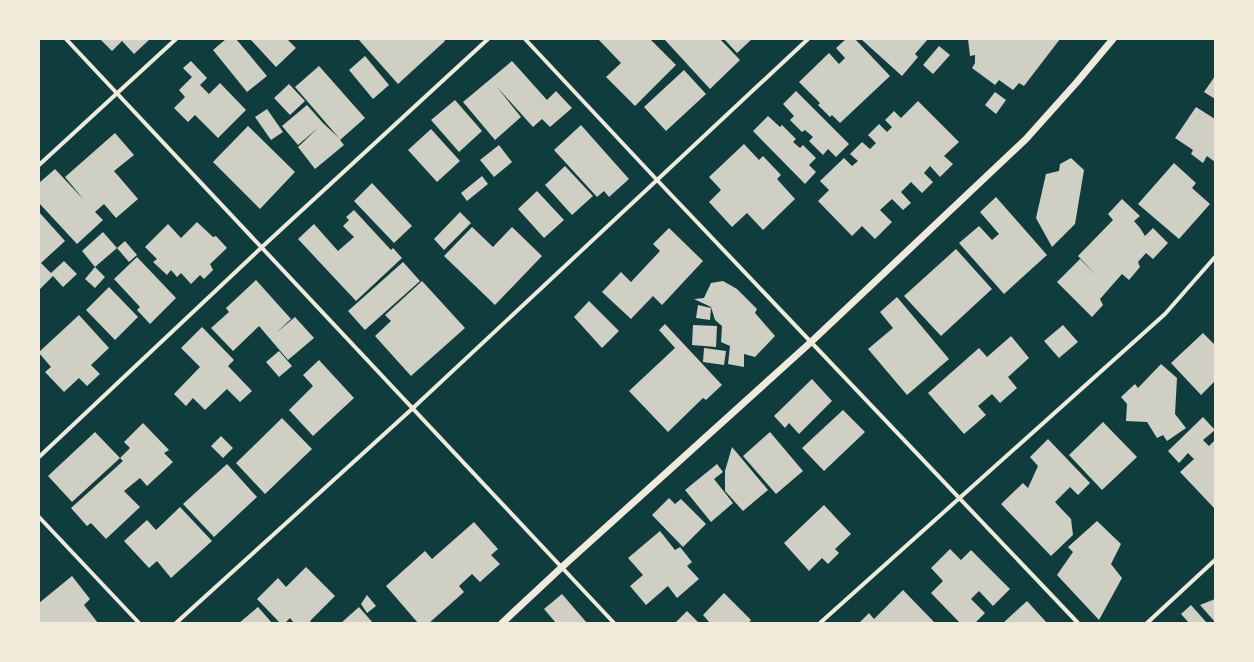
<svg xmlns="http://www.w3.org/2000/svg" width="1254" height="662" viewBox="0 0 1254 662" font-family="Manrope,sans-serif">
  <rect width="100%" height="100%" fill="#0f3d3e"/>
  <path fill="#cfcfc3" d="M100 39H150L134 54 122 41 112 51Z
    M226 39H236L267 76 247 92 213 50Z
    M250 39H287L296 48 276 67Z
    M361 39H444L445 41 398 84 359 40Z
    M598 39H650L676 65 635 106 606 77 621 63Z
    M665 39H720L740 60 710 89 665 40Z
    M724 39H752L737 53Z
    M846 39H855L890 76 840 123 832 115 830 117 818 105 820 103 799 82 829 53 839 64 845 58 836 48Z
    M861 39H928L915 54 918 57 902 76Z
    M968 39H1060L1024 86 1019 83 1013 90 999 80 995 85 972 68 975 63V55L970 56Z
    M939 46 950 55 933 74 923 65Z
    M365 56 389 85 373 99 349 70Z
    M191 61 207 78 200 85 209 94 220 83 246 110 218 138 195 115 188 122 174 108 185 97 179 90 192 77 183 68Z
    M512 61 547 100 556 91 572 108 550 127 542 119 533 127 496 86 521 117 495 140 463 102Z
    M319 66 365 118 340 140 344 145 315 169 298 147 319 127 298 145 282 126 307 105 323 123 339 138 295 87Z
    M684 70 706 94 666 131 644 107Z
    M1215 76V99L1204 92Z
    M289 84 305 101 290 115 274 98Z
    M796 91 849 144 836 157 828 149 823 155 809 141 813 137 805 130 802 132 790 120 794 116 783 104Z
    M995 92 1006 100 996 114 985 105Z
    M455 100 482 131 459 152 431 120Z
    M918 101 959 142 944 156 953 164 940 177 930 166 924 173 933 182 922 193 911 182 901 192 911 203 903 210 892 199 880 210 892 222 875 239 862 226 852 236 818 201 829 190 820 181 844 158 852 166 858 161 850 154 862 142 870 149 876 143 868 135 879 124 887 132 892 127 885 120 894 111 901 118Z
    M1196 107 1215 119V162L1207 156 1203 163 1191 154 1193 150 1175 138Z
    M267 109 283 132 271 140 255 117Z
    M768 116 780 127 782 125 796 139 793 142 800 148 803 145 816 158 809 165 816 172 805 184 753 131Z
    M581 125 629 179 609 197 604 191 597 197 554 150Z
    M248 126 295 172 260 209 213 162Z
    M431 129 460 161 437 182 408 150Z
    M115 133 134 155 114 171 138 199 116 218 104 204 95 212 103 220 77 244 39 203V183L55 169 84 200 65 177Z
    M744 144 759 160 763 156 781 175 777 179 795 199 763 230 747 213 732 227 709 202 721 190 709 177Z
    M499 145 512 162 494 177 480 160Z
    M1071 158 1084 170 1075 224 1052 247 1036 218 1046 174 1059 171 1060 164Z
    M1174 163 1196 183 1192 188 1210 204 1179 239 1138 204Z
    M565 166 593 196 572 215 545 185Z
    M482 176 488 184 467 201 461 193Z
    M372 183 412 226 394 243 354 201Z
    M537 191 564 220 544 238 518 209Z
    M996 197 1047 255 1004 294 959 243 979 226 992 240 999 234 980 212Z
    M1122 199 1140 216 1134 221 1140 228 1145 236 1153 228 1168 243 1153 259 1146 253 1138 262 1140 267 1129 280 1122 274 1100 299 1103 305 1092 317 1057 282 1080 259 1096 275 1078 256 1113 220 1108 214Z
    M354 210 391 250 393 248 402 258 356 301 298 239 314 224 338 251 354 237 343 226 349 220 346 217Z
    M39 212 65 241 41 263 51 273 64 261 77 274 63 287 53 276 39 290Z
    M460 212 471 223 444 250 434 239Z
    M197 222 213 237 216 236 227 248 210 264 213 270 204 279 200 275 191 284 181 273 177 277 171 270 167 275 153 262 157 259 145 247 168 224 181 238Z
    M472 227 493 247 512 227 542 256 495 305 444 256Z
    M669 228 703 261 662 305 653 296 631 319 602 292 621 272 631 282 660 251 653 244Z
    M103 232 117 248 95 267 82 251Z
    M125 241 137 255 129 262 117 248Z
    M956 249 992 289 941 336 904 296Z
    M137 257 176 298 150 324 137 310 140 307 114 279Z
    M403 262 420 281 365 330 348 311Z
    M95 267 105 277 95 288 85 279Z
    M256 280 291 319 276 333 295 317 314 338 288 360 259 326 233 351 211 328 229 312 226 308Z
    M422 281 465 328 411 376 375 336 391 321 385 315Z
    M723 281 737 289 757 309 755 313 775 336 755 357 744 354V367L728 364 730 346 721 342 722 326 715 320 711 307 694 299 704 298 711 283Z
    M109 287 138 317 115 340 86 310Z
    M897 297 949 359 907 395 868 349 893 328 880 312Z
    M589 301 619 331 602 348 574 317Z
    M698 305 711 308 710 320 696 318Z
    M79 315 109 348 91 365 100 374 87 386 79 378 64 392 45 372 51 367 39 353V352Z
    M665 324 722 385 706 400 703 398 668 432 629 391 675 348 659 330Z
    M693 325 717 326 716 347 692 345Z
    M1063 325 1078 342 1059 358 1044 341Z
    M202 327 234 360 228 366 252 391 240 402 227 389 205 410 193 398 186 406 174 394 200 367 181 348Z
    M1203 333 1215 345V381L1201 395 1171 363Z
    M1011 336 1029 358 1008 377 1017 388 1000 403 992 394 978 406 986 415 964 434 928 393 979 348 987 357Z
    M704 348 726 351 724 365 703 362Z
    M279 351 292 366 279 377 266 362Z
    M319 360 354 398 313 436 289 410 313 386 303 375Z
    M1161 364 1177 378 1175 414 1186 428 1167 441 1163 435 1157 438 1147 422 1126 421 1127 404 1121 397 1135 384 1138 388Z
    M812 379 832 401 799 434 789 423 785 428 774 416Z
    M843 410 865 432 824 471 802 448Z
    M1203 417 1215 430 1203 440 1209 446 1215 440V506L1214 508 1180 472 1194 459 1188 453 1179 463 1168 451Z
    M282 418 312 449 265 494 236 463Z
    M1103 422 1137 457 1102 490 1069 455Z
    M143 423 169 450 164 453 173 462 147 486 140 478 124 491 140 507 106 539 91 523 87 526 71 508 123 461 120 458 130 448 124 442Z
    M95 432 120 458 72 502 48 476Z
    M770 432 803 471 776 494 743 456Z
    M221 436 233 448 223 458 211 446Z
    M1048 439 1090 483 1078 495 1070 487 1055 502 1071 519 1073 535 1051 556 1001 504 1023 483 1028 488 1038 466 1030 457Z
    M732 447 768 490 743 511 725 491V471Z
    M227 464 257 497 214 537 183 504Z
    M717 464 723 472 714 479 733 503 711 522 685 490Z
    M669 498 675 504 681 499 706 524 683 547 652 515Z
    M824 505 851 534 835 549 839 553 828 564 822 558 809 571 784 543Z
    M180 507 212 541 171 578 157 561 149 568 124 541 147 520 156 530Z
    M1097 521 1121 544 1111 564 1122 578 1099 620 1057 575 1073 552 1068 547Z
    M474 522 498 549 491 555 500 564 480 582 472 574 459 586 464 592 429 623H418L386 586 425 551 432 559Z
    M660 531 675 550 680 547 692 562 687 566 699 579 677 598 668 586 646 605 630 586 643 575 628 558Z
    M950 549 961 560 971 550 1010 589 993 606 979 591 971 599 985 613 975 623H960L931 593 943 581 931 568Z
    M306 567 335 596 310 621 312 623H294L290 618 285 623H280L257 599 278 578 286 587Z
    M72 576 90 599 84 605 98 623H39V603Z
    M903 590 935 623H859L869 613 874 619Z
    M724 593 751 620 749 623H710L703 615Z
    M562 594 587 623H556L544 609Z
    M367 595 376 606 367 613 361 604Z
    M1215 599V622L1200 605Z
    M1027 601 1047 623H1003Z
    M1191 605 1207 623H1189L1181 614Z
    M258 607 272 623H239Z
    M359 607 373 623H341Z
    M687 611 699 623H675Z"/>
  <g fill="none" stroke-linecap="round" stroke-linejoin="round">
    <path stroke="#f1e9da" stroke-width="4" d="M66 39 614 623
      M525 39 657 180 1078 623
      M39 165 176 39
      M39 457 262 247 488 39
      M39 517 139 623
      M176 623 413 408 808 39
      M820 623 1165 314 1215 257
      M1147 623 1215 560"/>
    <path stroke="#f1e9da" stroke-width="7" d="M502 623 562 567 811 342 1026 139 1077 82 1113 39"/>
  </g>
  <rect width="1254" height="662" fill="none" stroke="#f1e9da" stroke-width="80"/>
</svg>
